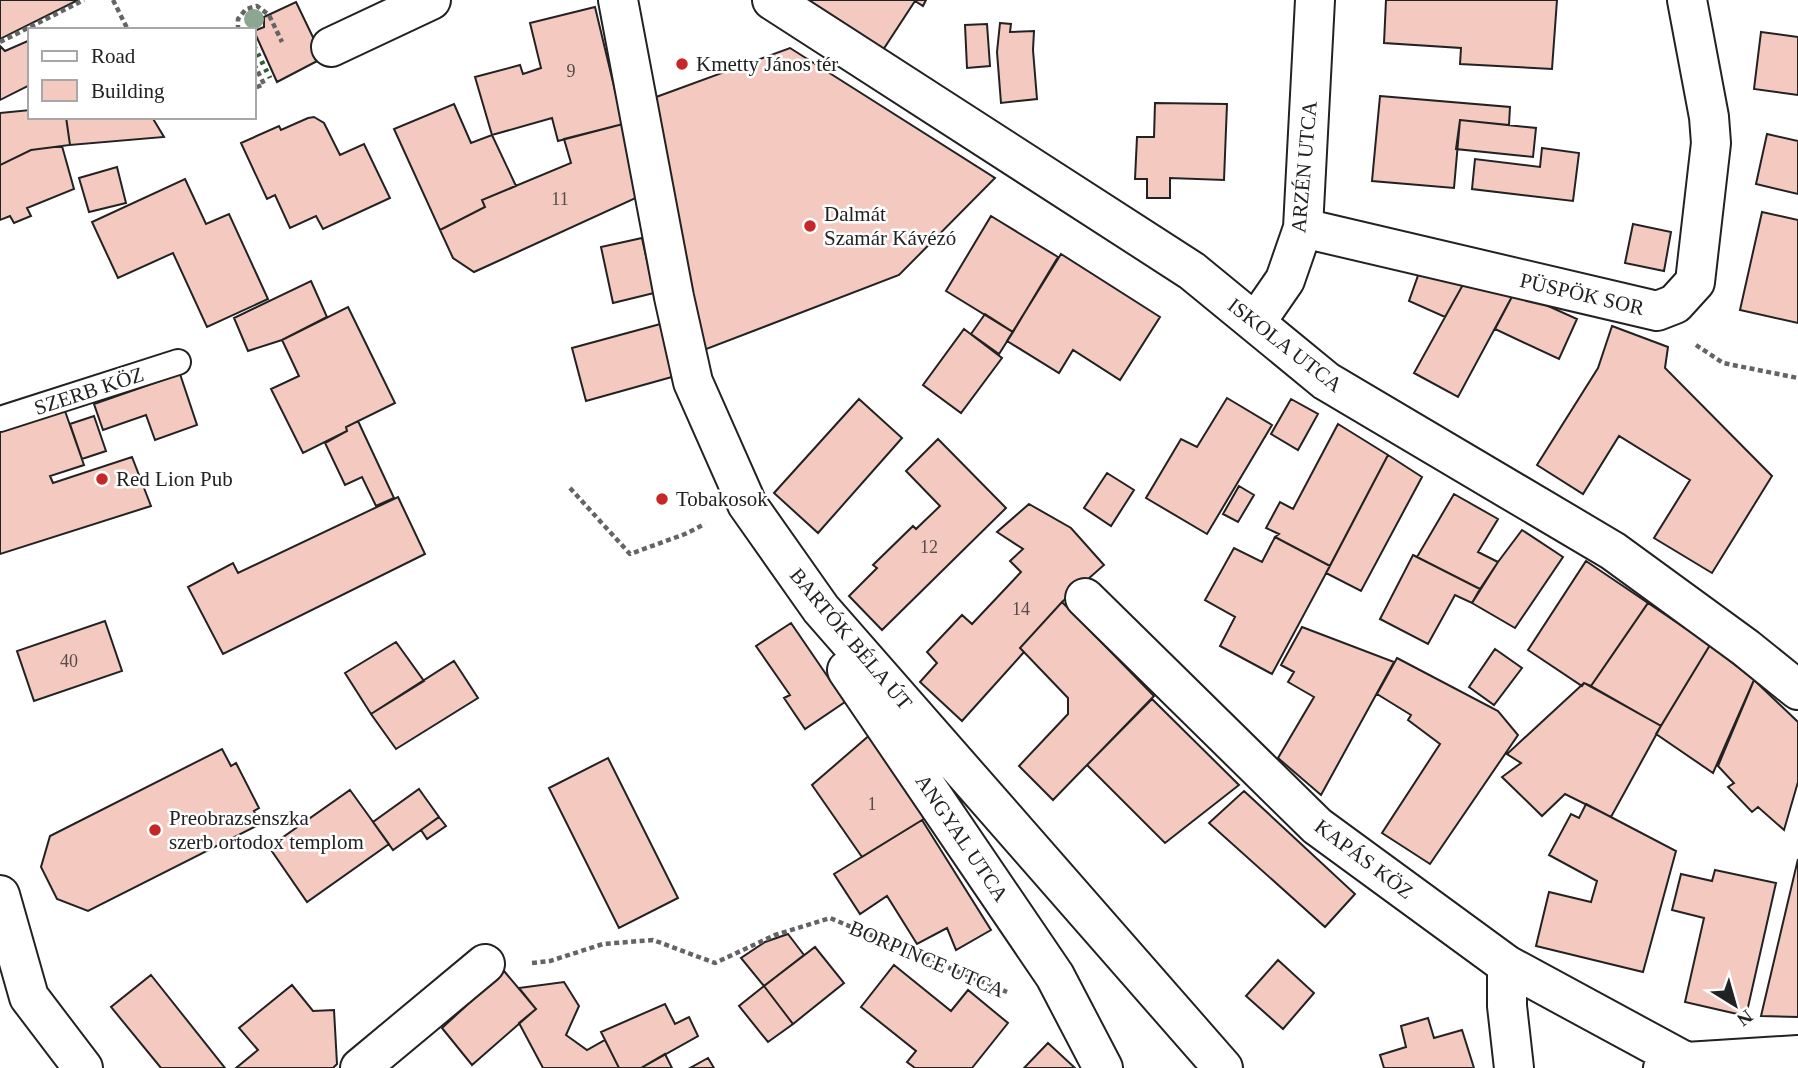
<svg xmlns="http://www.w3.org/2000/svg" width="1798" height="1068" viewBox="0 0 1798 1068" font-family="'Times New Roman',serif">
  <rect width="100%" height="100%" fill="#fff"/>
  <path fill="#f3c9c0" stroke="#222" stroke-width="2" d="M0 0H78L0 39Z
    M793 0H926L923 6 915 1 879 56Z
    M1386 0H1557L1552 69 1460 64 1461 48 1384 43Z
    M296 2 323 58 277 82 254 31 264 27V17Z
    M595 7 623 124 558 141 552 118 492 135 475 77 520 65 523 74 541 68 530 23Z
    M1000 23 1011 24 1010 32 1034 31 1033 50 1037 99 1001 103 997 52Z
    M987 24 990 66 967 68 965 25Z
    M1761 32 1798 37V95L1754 89Z
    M30 40V85L0 100V46L5 51Z
    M790 48 995 178 899 275 696 353 648 100Z
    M1380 96 1510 107 1509 125 1460 120 1454 188 1372 181Z
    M1155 103 1227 104 1224 180 1170 178V198H1147V179H1135L1137 137H1154Z
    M454 104 471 143 492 135 516 186 482 200 485 207 440 230 394 129Z
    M30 110V117H66L70 145 31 150 0 165V113Z
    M66 117H152L164 137 70 145Z
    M314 117 324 123 340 155 364 144 390 198 323 229 316 216 290 228 275 195 267 199 241 143 279 126 281 130 308 118Z
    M1460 120 1536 128 1533 157 1456 149Z
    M623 124 638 197 474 272 453 258 440 230 485 207 482 200 571 163 564 139Z
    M1767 134 1798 141V194L1756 184Z
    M62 146 74 189 27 208 31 216 14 223 10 216 0 220V165L31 150Z
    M1542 148 1579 153 1573 201 1472 189 1475 159 1540 167Z
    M117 167 126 203 89 212 79 178Z
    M185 179 206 224 229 214 268 299 207 327 173 253 118 278 92 222Z
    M1762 212 1798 220V323L1740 310Z
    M991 216 1058 257 1013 332 946 291Z
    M1633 224 1671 232 1664 271 1625 263Z
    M642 238 654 293 613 303 601 247Z
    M1061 254 1160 317 1120 380 1073 350 1059 373 1007 341Z
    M1420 270 1465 281 1445 317 1409 301Z
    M311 281 327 317 282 340 248 351 234 318Z
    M1465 281 1515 291 1458 397 1414 373Z
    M1515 291 1577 319 1559 359 1495 329Z
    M348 307 395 403 346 427 347 431 303 453 271 389 299 376 282 340Z
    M985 314 1013 332 999 354 971 334Z
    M664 323 679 375 586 401 572 348Z
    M1612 326 1668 347 1665 368 1772 476 1712 573 1654 538 1690 480 1619 436 1583 494 1537 465 1598 368Z
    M964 329 1002 358 961 413 923 385Z
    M180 374 197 425 155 440 146 415 103 430 94 404Z
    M1227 398 1272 425 1207 534 1146 498 1181 439 1197 447Z
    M859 399 902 438 818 533 774 493Z
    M1291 399 1318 414 1298 450 1271 434Z
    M65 411 84 465 50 476 53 483 132 457 151 506 0 554V432Z
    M94 416 106 451 82 459 70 424Z
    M358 421 394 498 376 506 362 477 345 485 325 443 347 431 346 427Z
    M1338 424 1388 455 1330 566 1275 537 1279 534 1266 528 1280 502 1293 509Z
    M938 439 1006 508 882 630 849 596 877 568 873 565 913 526 916 529 940 506 906 471Z
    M1388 455 1422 477 1361 591 1326 573Z
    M1107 473 1134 490 1111 526 1084 508Z
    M1239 486 1254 495 1238 522 1223 514Z
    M1454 494 1498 519 1478 552 1498 562 1480 589 1417 557Z
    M398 497 425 554 223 654 188 587 233 563 238 573Z
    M1029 504 1071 528 1104 565 1062 602 1020 648 1024 652 962 721 920 682 937 663 927 652 962 615 972 624 1021 572 1010 561 1023 549 997 532Z
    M1522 530 1563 557 1515 628 1472 603 1498 562Z
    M1275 537 1330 566 1272 674 1220 646 1235 617 1205 600 1234 548 1262 562Z
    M1413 555 1480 589 1472 603 1455 595 1428 644 1380 619Z
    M1586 561 1648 603 1591 686 1584 683 1582 686 1528 650Z
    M1062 602 1154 696 1053 800 1019 766 1068 714V698L1020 648Z
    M1648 603 1710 645 1661 726 1591 686Z
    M105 621 122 671 34 701 17 651Z
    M791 623 845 702 805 729 784 698 790 695 756 646Z
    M1302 627 1394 662 1321 795 1278 758 1314 697 1288 682 1294 672 1281 665Z
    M396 642 424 681 371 714 345 673Z
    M1710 645 1754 680 1713 773 1656 734Z
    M1495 649 1522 668 1494 705 1469 687Z
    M1397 658 1498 711 1518 735 1430 864 1382 833 1440 744 1408 720 1411 715 1377 694Z
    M454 661 478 698 396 749 371 714Z
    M1754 680 1798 722V782L1784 830 1758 807 1752 812 1728 787 1734 783 1718 766Z
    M1584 683 1661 726 1611 817 1565 794 1542 816 1502 777 1521 763 1507 754Z
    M1152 699 1239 785 1165 843 1087 765Z
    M872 733 927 817 862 857 812 785Z
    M222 749 231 766 236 763 259 808 254 811 260 824 88 911 57 899 41 867 50 836Z
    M608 758 678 898 619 928 549 788Z
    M419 789 439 817 393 850 373 822Z
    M350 790 389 844 307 902 269 847Z
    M1244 791 1355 894 1325 927 1209 823Z
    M1586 804 1676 851 1643 972 1536 946 1549 892 1591 902 1597 881 1549 855 1571 814 1579 818Z
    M439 817 446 826 427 839 421 830Z
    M922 820 991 930 956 950 947 928 917 944 887 896 860 914 834 874Z
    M1798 859V1017L1761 1016Z
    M1715 870 1776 883 1746 1016 1685 1002 1704 918 1672 910 1681 874 1712 881Z
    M788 934 804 955 764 986 741 958 765 942Z
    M815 947 844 983 793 1024 764 986Z
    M1278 960 1314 993 1283 1029 1246 996Z
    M894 965 951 1011 968 990 1008 1023 972 1068H915L907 1062 916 1051 861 1007Z
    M504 971 536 1009 472 1065 442 1028Z
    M151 975 225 1068H161L111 1007Z
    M564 982 579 1006 566 1035 587 1050 605 1040 619 1068H543L519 1023 536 1009 519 988Z
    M292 985 313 1011 334 1010 337 1064 333 1068H236L258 1050 239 1028Z
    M764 986 793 1024 768 1042 739 1006Z
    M665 1004 675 1024 689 1017 698 1036 641 1068H619L601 1032Z
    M1428 1018 1434 1038 1462 1030 1474 1068H1384L1380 1055 1406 1047 1401 1026Z
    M1048 1043 1075 1068H1024Z
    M665 1054 672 1068H641Z
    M708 1058 714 1068H690Z"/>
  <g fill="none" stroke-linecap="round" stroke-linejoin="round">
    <defs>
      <path id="service" d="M0 419 178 362"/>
      <path id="minor" d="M618 0 674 297 693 382 747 504 821 609 1223 1068
        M772 0 1192 271 1326 381 1613 551 1746 648 1798 690
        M331 47 431 0
        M1303 228 1657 311 1675 304 1695 282 1711 143 1709 117 1687 0
        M1256 322 1285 280 1303 228 1315 0
        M1085 598 1317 826 1507 965 1686 1062
        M847 670 1055 976 1103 1068
        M0 895 29 997 83 1068
        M1507 965V1006L1514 1068
        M360 1068 485 964
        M1663 1068 1686 1062 1798 1055"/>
    </defs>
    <use href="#service" stroke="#222" stroke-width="28"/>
    <use href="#minor" stroke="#222" stroke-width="42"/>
    <path stroke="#646464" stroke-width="4.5" stroke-dasharray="5 3.5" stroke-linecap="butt" d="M113 0 128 30
      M238 30V19L246 9 257 6 269 15 282 42
      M0 42 84 0
      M254 64 264 84 255 88 254 87
      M1696 345 1723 363 1798 378
      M570 488 630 554 685 534 705 524
      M532 963 550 961 603 944 653 940 715 963 775 935 830 918 1007 992"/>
    <use href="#service" stroke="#fff" stroke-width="24"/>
    <use href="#minor" stroke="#fff" stroke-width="38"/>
    <path stroke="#2f5e38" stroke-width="5" stroke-dasharray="3.5 5" stroke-linecap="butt" d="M254 46 270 78"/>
  </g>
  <circle fill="#8da692" cx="254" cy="19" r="10"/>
  <g fill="#c62828" stroke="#fff" stroke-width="2.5">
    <circle cx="682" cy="64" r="7"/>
    <circle cx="810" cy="226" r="7"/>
    <circle cx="102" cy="479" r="7"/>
    <circle cx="662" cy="499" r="7"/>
    <circle cx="155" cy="830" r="7"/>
  </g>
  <g text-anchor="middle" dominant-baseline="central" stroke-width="5" stroke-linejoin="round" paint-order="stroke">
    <g font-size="18" fill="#564c4a">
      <text x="571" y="71">9</text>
      <text x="560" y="199">11</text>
      <text x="929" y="547">12</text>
      <text x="1021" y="609">14</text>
      <text x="69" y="661">40</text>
      <text x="872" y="804">1</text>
    </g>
    <g font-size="21" fill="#222" stroke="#fff" text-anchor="start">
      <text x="696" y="64">Kmetty János tér</text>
      <text x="824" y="214">Dalmát<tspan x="824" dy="24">Szamár Kávézó</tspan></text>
      <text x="116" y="479">Red Lion Pub</text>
      <text x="676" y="499">Tobakosok</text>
      <text x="169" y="818">Preobrazsenszka<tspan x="169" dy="24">szerb ortodox templom</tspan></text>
    </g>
    <g font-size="21" fill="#222" stroke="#fff">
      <text transform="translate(1304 167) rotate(-85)">ARZÉN UTCA</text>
      <text transform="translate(1582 294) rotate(13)">PÜSPÖK SOR</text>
      <text transform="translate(1285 345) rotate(38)">ISKOLA UTCA</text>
      <text transform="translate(89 391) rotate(-18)">SZERB KÖZ</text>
      <text transform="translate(851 639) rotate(50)">BARTÓK BÉLA ÚT</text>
      <text transform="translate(962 838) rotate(56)">ANGYAL UTCA</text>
      <text transform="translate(1364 859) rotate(37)">KAPÁS KÖZ</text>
      <text transform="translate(927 959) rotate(23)">BORPINCE UTCA</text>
    </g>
  </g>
  <rect x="28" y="28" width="228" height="91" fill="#ffffff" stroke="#a7a7a7" stroke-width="2"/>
  <rect x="42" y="51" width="35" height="10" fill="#ffffff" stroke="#a7a7a7" stroke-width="2"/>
  <text x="91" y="63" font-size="21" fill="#222222">Road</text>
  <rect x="42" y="80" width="35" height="21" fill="#f3c9c0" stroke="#a7a7a7" stroke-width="2"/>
  <text x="91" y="98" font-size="21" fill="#222222">Building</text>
  <g transform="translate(1735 1005) rotate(143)" stroke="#ffffff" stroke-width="5" paint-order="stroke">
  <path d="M0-5L12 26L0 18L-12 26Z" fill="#222222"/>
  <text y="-10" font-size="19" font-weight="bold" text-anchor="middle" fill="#222222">N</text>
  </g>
</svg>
